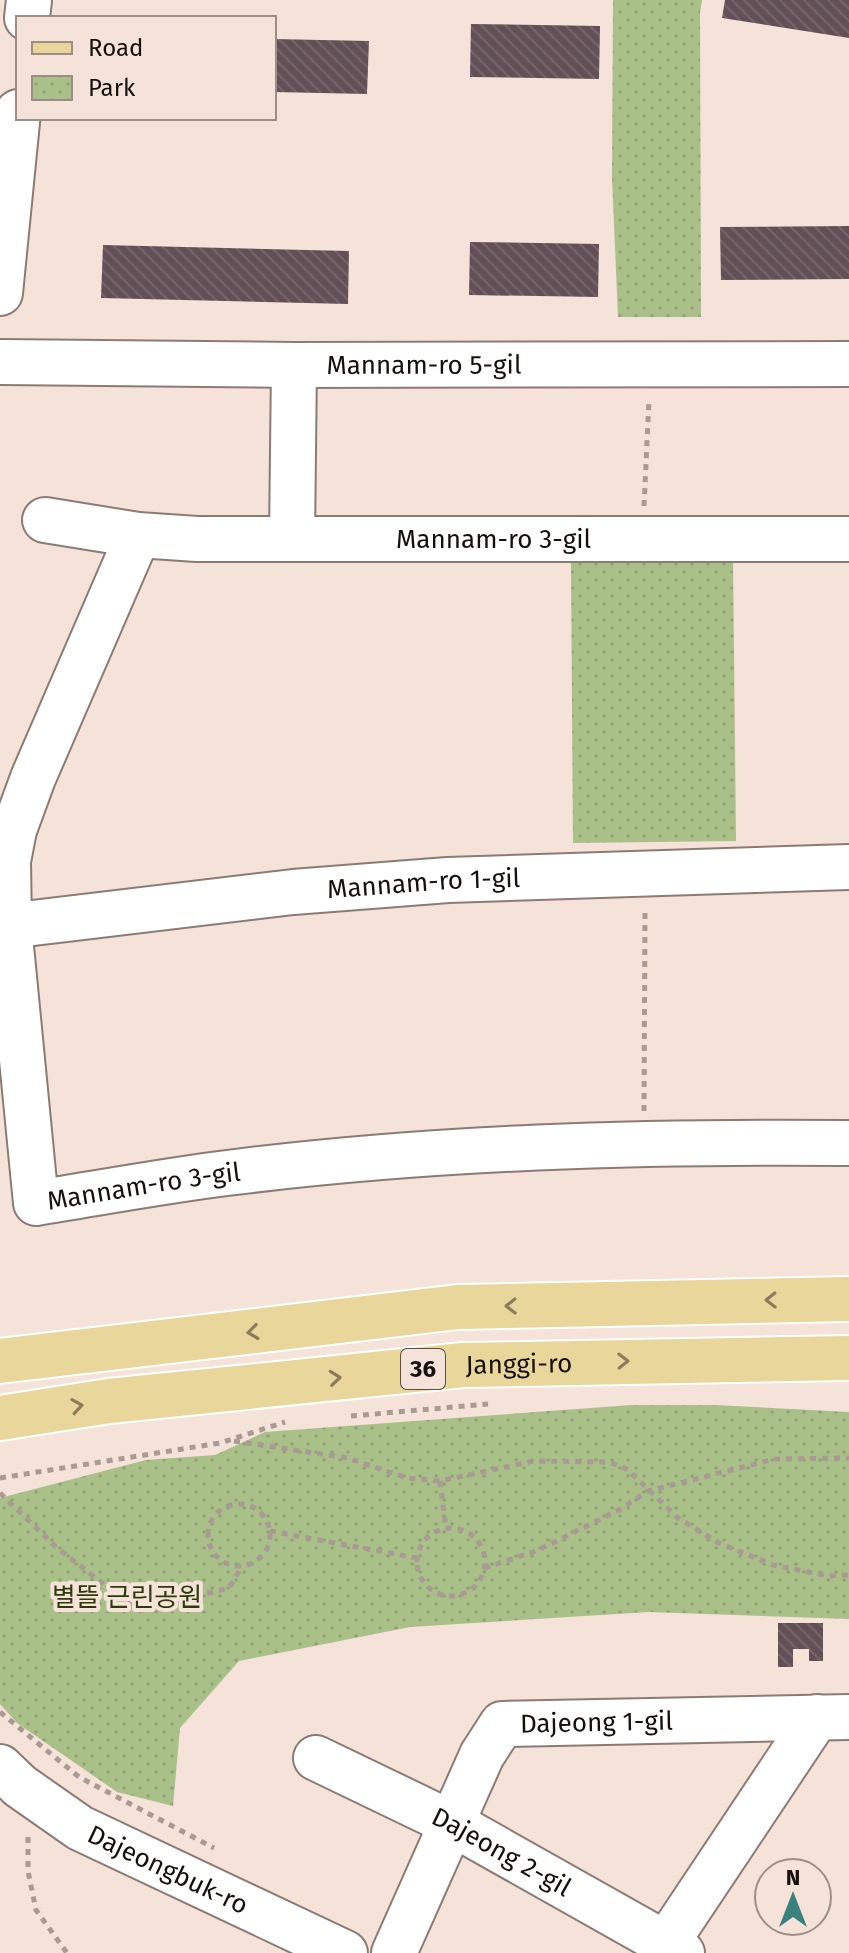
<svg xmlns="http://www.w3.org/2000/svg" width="849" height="1953" viewBox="0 0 849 1953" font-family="'Fira Sans','Noto Sans KR',sans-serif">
  <defs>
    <pattern id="park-dots" width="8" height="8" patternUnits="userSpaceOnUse" patternTransform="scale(2)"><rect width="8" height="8" fill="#aac089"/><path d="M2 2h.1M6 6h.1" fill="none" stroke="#92a475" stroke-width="1.8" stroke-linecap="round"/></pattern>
    <pattern id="building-back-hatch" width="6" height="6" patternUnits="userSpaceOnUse" patternTransform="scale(2)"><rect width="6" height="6" fill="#625056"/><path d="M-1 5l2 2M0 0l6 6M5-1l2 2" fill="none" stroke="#736569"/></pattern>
  </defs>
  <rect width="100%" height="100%" fill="#f5e2d9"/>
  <path fill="url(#park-dots)" d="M613 0H702L700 13 701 317H618L612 177Z
    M733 561 736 841 573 843 571 562Z
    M632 1405H715L849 1412V1619L649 1612 410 1627 239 1661 180 1728 173 1806 117 1792 17 1723 0 1704V1498L146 1460 215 1455 265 1432Z"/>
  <path fill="url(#building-back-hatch)" d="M725 0H849V38L722 18Z
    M471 24 600 26 599 79 470 77Z
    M274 39 369 41 367 94 274 92Z
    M849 226V279L721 280 720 227Z
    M470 242 599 244 598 297 469 295Z
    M103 245 349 251 348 304 101 298Z
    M778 1623H823V1661H809V1649H793V1667H778Z"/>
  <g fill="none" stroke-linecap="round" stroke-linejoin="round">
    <defs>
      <g id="minor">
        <path d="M27 18 29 0"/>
        <path d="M0 293 18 112"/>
        <path id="s1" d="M0 362 294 365 849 364"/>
        <path id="s2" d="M45 520 138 535 197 539H849"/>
        <path id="s3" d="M138 535 33 778 14 830 8 861 9 926 36 1203C99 1193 163 1181 227 1173 433 1147 642 1141 849 1143"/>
        <path d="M292 538 294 365"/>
        <path id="s4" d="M0 927 293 892 448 880 849 867"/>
        <path id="s5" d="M316 1758 453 1824 682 1953"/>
        <path id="s6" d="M0 1767 20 1786 80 1828 345 1953"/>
        <path d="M667 1942 817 1717"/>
        <path id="s7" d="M394 1953 482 1755 502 1724 849 1717"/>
      </g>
      <g id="major">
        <path d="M0 1361 458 1307 849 1299"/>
        <path id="s8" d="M0 1418 109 1401 463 1365 849 1358"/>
      </g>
    </defs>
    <use href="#minor" stroke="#8c7b73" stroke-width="48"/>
    <use href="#major" stroke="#fff" stroke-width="48"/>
    <path stroke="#a99a93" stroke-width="5" stroke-dasharray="6 6" stroke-linecap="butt" d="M644 506 649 400
      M644 1111 645 909
      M351 1416 488 1404
      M234 1441 348 1458 407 1478 440 1481 534 1461 609 1462 627 1469 678 1518 719 1543 773 1565 829 1576 849 1575
      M0 1478 220 1443 285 1422
      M440 1481 446 1529
      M0 1493 55 1546 126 1602 143 1610 229 1588 242 1566
      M208 1535a31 31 0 1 1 62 0a31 31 0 1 1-62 0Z
      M417 1562a34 34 0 1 1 68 0a34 34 0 1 1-68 0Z
      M270 1531 417 1558
      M484 1568 536 1551 619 1510 648 1491 775 1459 849 1458
      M0 1712 79 1777 214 1848
      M28 1837V1871L36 1910 67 1953"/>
    <use href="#minor" stroke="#fff" stroke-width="44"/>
    <use href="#major" stroke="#e9d69a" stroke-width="44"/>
  </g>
  <defs><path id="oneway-chevron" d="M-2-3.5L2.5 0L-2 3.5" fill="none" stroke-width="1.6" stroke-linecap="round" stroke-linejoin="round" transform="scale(2)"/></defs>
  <g stroke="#8a7d5b">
    <use href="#oneway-chevron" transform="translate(771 1300) rotate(179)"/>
    <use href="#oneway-chevron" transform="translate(511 1306) rotate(179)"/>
    <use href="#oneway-chevron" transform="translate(253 1332) rotate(173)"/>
    <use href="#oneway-chevron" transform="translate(623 1361) rotate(-1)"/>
    <use href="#oneway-chevron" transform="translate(335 1378) rotate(-6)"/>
    <use href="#oneway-chevron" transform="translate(77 1406) rotate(-9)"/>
  </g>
  <g text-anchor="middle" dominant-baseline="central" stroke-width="8" stroke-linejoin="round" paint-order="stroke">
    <rect fill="#f5e2d9" stroke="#594f4a" stroke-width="2" x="401" y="1349" width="44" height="40" rx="6"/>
    <g font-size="24" font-weight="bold" fill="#16100d">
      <text x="423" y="1369">36</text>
    </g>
    <g font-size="26" fill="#16100d" stroke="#f5e2d9">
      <text stroke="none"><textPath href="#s1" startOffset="424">Mannam-ro 5-gil</textPath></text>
      <text stroke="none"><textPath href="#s2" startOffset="450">Mannam-ro 3-gil</textPath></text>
      <text stroke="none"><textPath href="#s4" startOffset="426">Mannam-ro 1-gil</textPath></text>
      <text stroke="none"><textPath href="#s3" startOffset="804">Mannam-ro 3-gil</textPath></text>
      <text stroke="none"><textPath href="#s8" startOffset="522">Janggi-ro</textPath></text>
      <text stroke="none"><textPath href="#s7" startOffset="348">Dajeong 1-gil</textPath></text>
      <text stroke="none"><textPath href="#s5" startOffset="208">Dajeong 2-gil</textPath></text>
      <text stroke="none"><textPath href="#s6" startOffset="198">Dajeongbuk-ro</textPath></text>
    </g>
    <g font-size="26" fill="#2c3c09" stroke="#f5e2d9">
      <text x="127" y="1597">별뜰 근린공원</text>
    </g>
  </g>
  <rect x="16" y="16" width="260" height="104" fill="#f5e2d9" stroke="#9c8e87" stroke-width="2"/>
  <rect x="32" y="42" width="40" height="12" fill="#e9d69a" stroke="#9c8e87" stroke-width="2"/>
  <text x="88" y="56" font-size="24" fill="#16100d">Road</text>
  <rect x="32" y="76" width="40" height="24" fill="url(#park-dots)" stroke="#9c8e87" stroke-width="2"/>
  <text x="88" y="96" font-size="24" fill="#16100d">Park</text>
  <g transform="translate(793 1897)"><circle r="38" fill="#f5e2d9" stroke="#9c8e87" stroke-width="2"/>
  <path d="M0-6L14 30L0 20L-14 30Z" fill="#3a827d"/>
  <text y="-12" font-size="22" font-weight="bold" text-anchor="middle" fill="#16100d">N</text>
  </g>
</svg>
